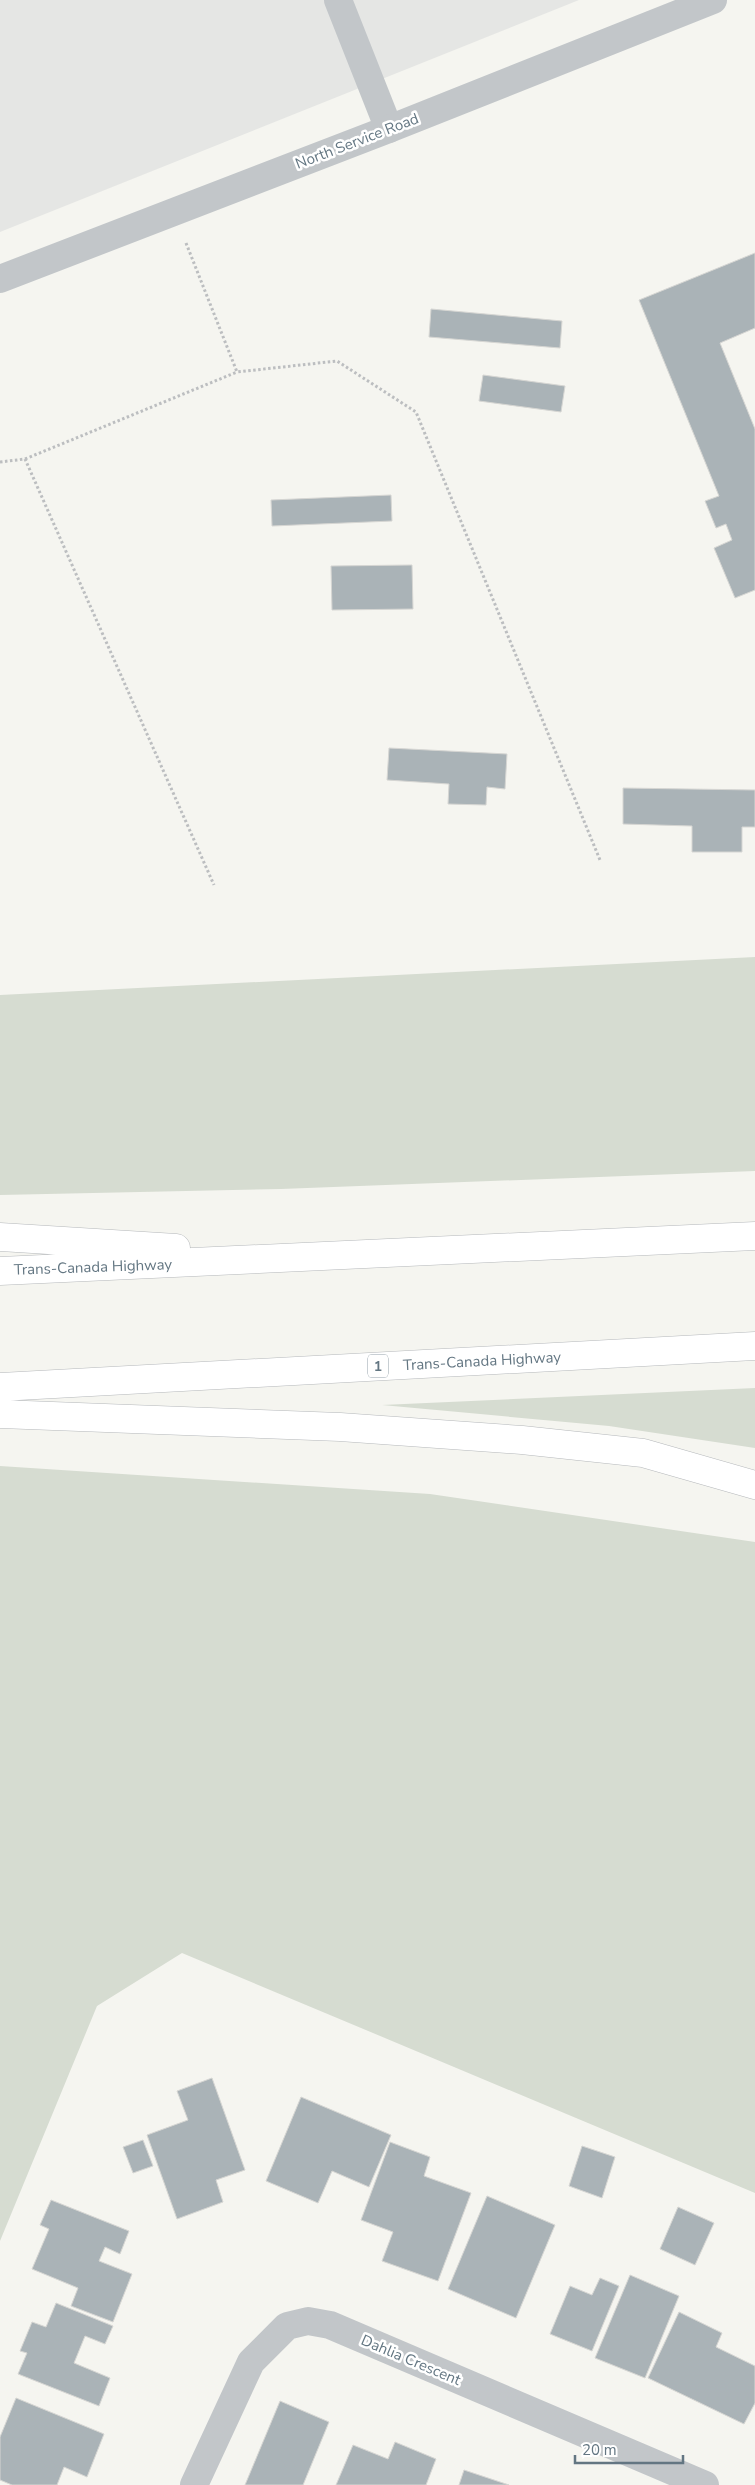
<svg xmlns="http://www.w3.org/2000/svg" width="755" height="2485" viewBox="0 0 755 2485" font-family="'Nunito Sans',sans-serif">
  <rect width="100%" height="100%" fill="#f5f5f0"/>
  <path fill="#e5e6e4" d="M0 0H579L0 232Z"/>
  <path fill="#d6dcd1" d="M755 957V1171L281 1189 0 1195V995Z
    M755 1388V1448L609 1426 382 1405Z
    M0 1466 430 1494 755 1542V2193L182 1953 97 2006 0 2241Z"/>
  <path fill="#aab3b7" stroke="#d6d6d3" d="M755 253V328L720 343 755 429V590L735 598 714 548 732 540 726 524 716 528 705 501 719 496 639 300Z
    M431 309 562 321 560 348 429 337Z
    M483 375 565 386 561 412 479 401Z
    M391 495 392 521 272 526 271 500Z
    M412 565 413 609 332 610 331 566Z
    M389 748 507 754 505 789 487 787 486 805 448 804 449 784 387 780Z
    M623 788 755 790V827H742V852H692V826L623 824Z
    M212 2078 245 2170 216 2180 223 2202 177 2219 147 2135 188 2120 177 2091Z
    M301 2097 391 2135 369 2187 332 2171 318 2203 266 2181Z
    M143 2140 153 2166 133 2173 123 2147Z
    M390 2142 430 2157 424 2176 471 2193 438 2281 382 2261 393 2232 361 2220Z
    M582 2146 615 2157 602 2198 569 2186Z
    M487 2196 555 2225 516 2318 448 2289Z
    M51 2200 129 2231 120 2254 105 2247 99 2261 132 2274 113 2322 71 2306 78 2288 32 2269 49 2229 40 2225Z
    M678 2207 714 2223 695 2265 660 2249Z
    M630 2275 679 2296 645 2378 595 2358Z
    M600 2278 619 2286 592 2351 550 2334 570 2286 592 2295Z
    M56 2303 113 2326 105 2344 85 2336 74 2363 110 2378 99 2406 18 2374 27 2353 20 2351 32 2322 46 2327Z
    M679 2312 722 2333 716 2347 755 2366V2403L744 2424 648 2378Z
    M16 2398 104 2434 87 2477 64 2467 57 2485H12L0 2480V2437Z
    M280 2401 329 2422 303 2485H245Z
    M395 2442 436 2459 426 2485H336L353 2445 388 2459Z
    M464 2470 509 2485H459Z"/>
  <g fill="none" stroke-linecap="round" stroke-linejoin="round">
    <defs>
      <path id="trunk" d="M0 1237 176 1248
        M0 1271 755 1236
        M0 1387 755 1346
        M0 1414 340 1427 522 1440 643 1453 755 1485"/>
    </defs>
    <use href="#trunk" stroke="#b5b8bb" stroke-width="29"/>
    <path stroke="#bcbec0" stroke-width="3" stroke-dasharray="2.5 2.5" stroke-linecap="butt" d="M186 243 237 372 337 361 416 412 600 860
      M25 459 237 372
      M0 462 25 459 214 885"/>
    <path stroke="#c2c6c9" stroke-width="28" d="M338 0 389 129
      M194 2485 251 2362 287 2326 308 2321 330 2325 705 2485"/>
    <path stroke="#c2c6c9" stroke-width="28" d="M0 279 389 129 713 0"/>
    <use href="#trunk" stroke="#fff" stroke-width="28"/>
  </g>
  <g text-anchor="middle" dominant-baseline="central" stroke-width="5" stroke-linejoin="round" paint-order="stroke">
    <rect fill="#fff" stroke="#929fa8" stroke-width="1" x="368" y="1354.5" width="20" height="23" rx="4"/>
    <g font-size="14" font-weight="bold" fill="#637682">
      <text x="378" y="1366">1</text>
    </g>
    <g font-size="15" fill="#637682" stroke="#fff">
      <text transform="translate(357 141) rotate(-21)">North Service Road</text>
      <text transform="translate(93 1267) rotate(-2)">Trans-Canada Highway</text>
      <text transform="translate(482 1361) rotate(-3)">Trans-Canada Highway</text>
      <text transform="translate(411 2360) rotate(23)">Dahlia Crescent</text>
    </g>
  </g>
  <path d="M575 2455v8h108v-8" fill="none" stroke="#637682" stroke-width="2.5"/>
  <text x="582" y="2455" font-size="15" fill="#637682" stroke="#ffffff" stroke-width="4" paint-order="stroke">20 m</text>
</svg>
